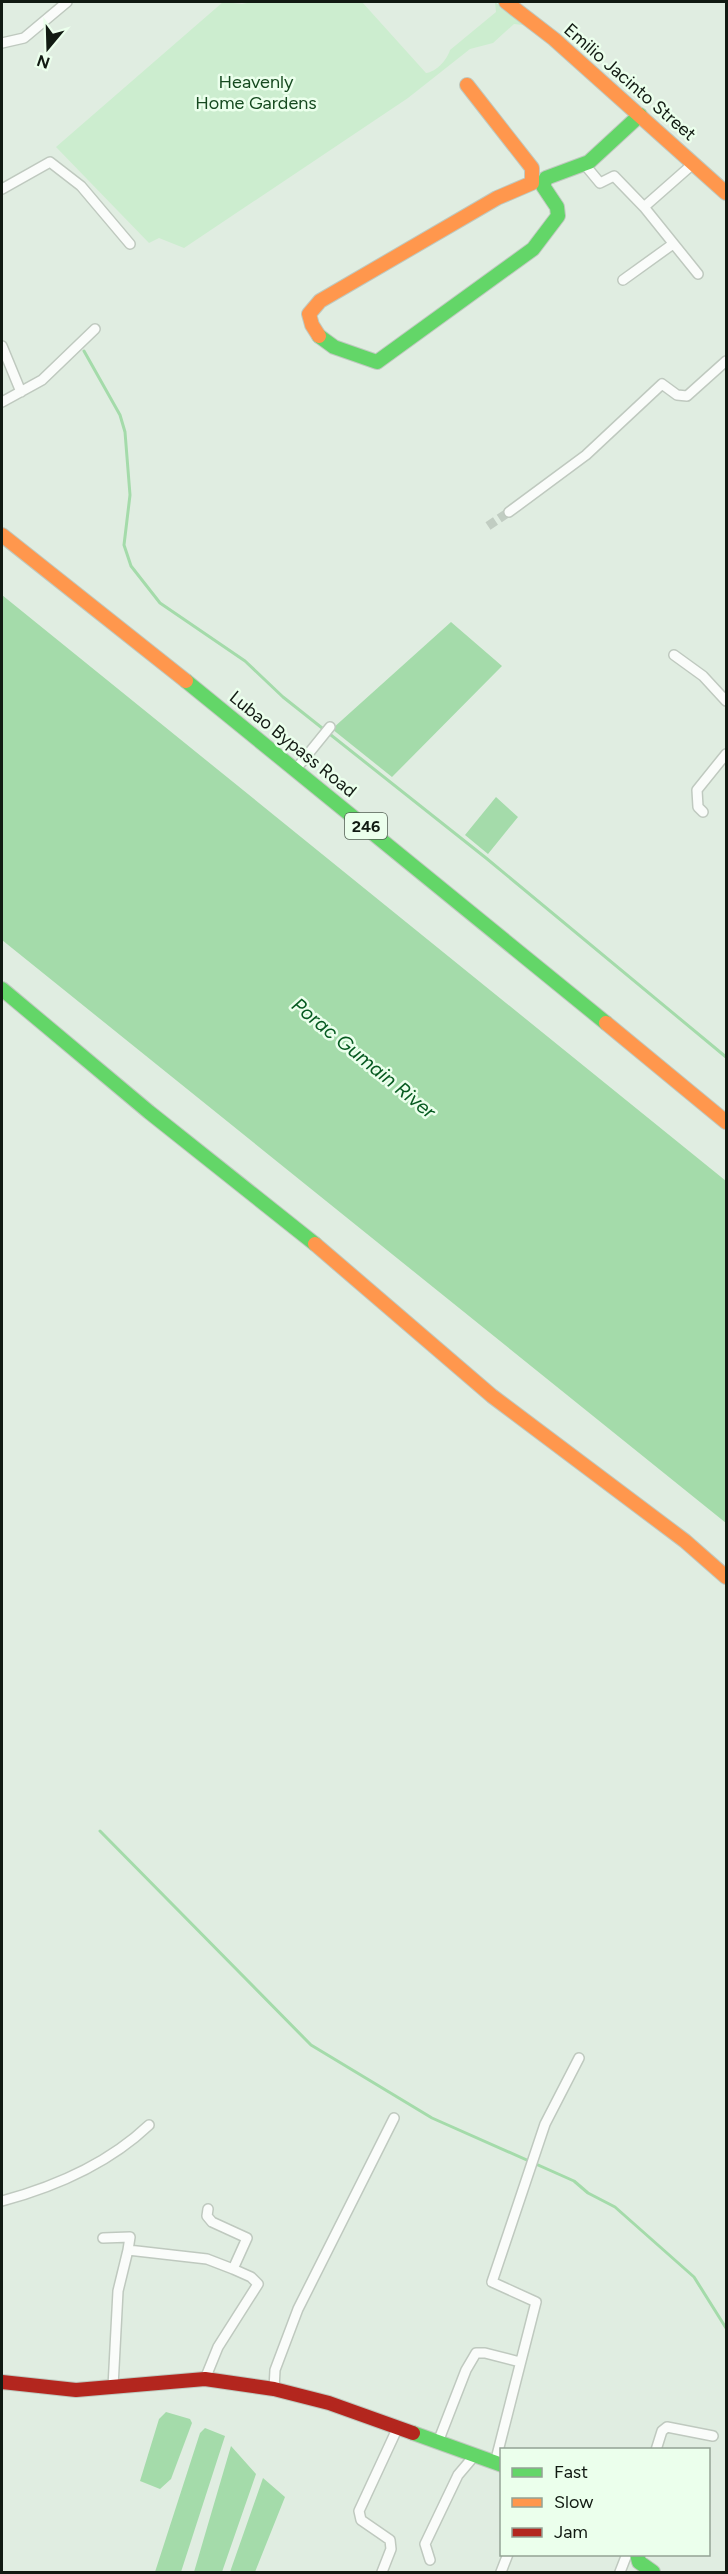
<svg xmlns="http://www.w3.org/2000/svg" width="728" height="2574" viewBox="0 0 728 2574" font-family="Figtree,sans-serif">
  <rect width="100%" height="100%" fill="#e0ede1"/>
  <path fill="#ccedcf" d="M223 2 242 4 252 2H362L426 73C436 72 447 60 450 50L496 12 495 2 523 25 514 24 493 43 470 49 408 98 184 248 159 238 149 243 56 147Z"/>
  <path fill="#a4dbaa" d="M2 595 726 1181V1523L2 940Z
    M451 622 502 666 392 777 332 729Z
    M496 797 518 817 488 854 465 835Z
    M166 2412 190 2419 192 2423 171 2479 160 2489 140 2481 159 2419Z
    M205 2428 225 2436 181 2572H155L200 2433Z
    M231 2446 256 2474 222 2572H194Z
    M263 2478 285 2497 255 2572H230Z"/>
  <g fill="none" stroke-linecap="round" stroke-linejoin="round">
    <path stroke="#a4dbaa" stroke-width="3" d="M84 351 120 415 125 432 130 495 124 545 131 566 160 603 245 661 283 697 486 858 726 1057
      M100 1831 311 2045 432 2118 574 2181 588 2193 615 2207 694 2277 726 2328"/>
    <path stroke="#c1cdc2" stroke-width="9" stroke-dasharray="9 4.5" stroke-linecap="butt" d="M488 526 509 512"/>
    <defs>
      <path id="street" d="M2 43 24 38 67 2
        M585 165 600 183 614 176 644 207 698 274
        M2 189 50 162 81 186 130 244
        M644 207 694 163
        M623 280 673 244
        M2 346 21 392
        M2 402 42 380 95 329
        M509 512 586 455 662 384 677 395 687 396 726 361
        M674 655 703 676 726 701
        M296 769 330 727
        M703 812 698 807 697 790 726 754
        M2 2201C54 2187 109 2163 149 2125
        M103 2238 130 2237 128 2250
        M205 2379 218 2347 258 2284 251 2277 233 2269 247 2238 212 2222 207 2216 208 2209
        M113 2387 118 2291 128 2250 207 2259 233 2269
        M274 2389 275 2370 298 2309 394 2118
        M438 2442 466 2370 476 2353H485L520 2362
        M656 2450 662 2431 667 2427 713 2436
        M495 2463 536 2302 492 2282 545 2124 579 2058
        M430 2560 425 2544 458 2475 475 2455
        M382 2572 391 2549 390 2540 361 2520 359 2511 398 2427
        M501 2572 508 2554
        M620 2572 627 2554"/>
      <path id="fast" d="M319 336 334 347 377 362 533 249 558 216 557 207 543 186 546 178 589 162 640 115
        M186 681 606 1023
        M2 989 149 1112 315 1244
        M413 2433 502 2465
        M637 2554 639 2562 653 2572"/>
      <path id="slow" d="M506 2 554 39 726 193
        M319 336 312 325 309 314 320 301 497 198 532 183V168L467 85
        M2 535 186 681
        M606 1023 726 1122
        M315 1244 492 1396 685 1541 726 1577"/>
      <path id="jam" d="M2 2382 76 2390 205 2379 274 2389 329 2403 413 2433"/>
    </defs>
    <use href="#street" stroke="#bfc9bf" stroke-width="12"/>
    <use href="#fast" stroke="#bfc9bf" stroke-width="16"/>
    <use href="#slow" stroke="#bfc9bf" stroke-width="16"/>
    <use href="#jam" stroke="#bfc9bf" stroke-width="16"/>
    <use href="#street" stroke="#fafcfa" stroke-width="9"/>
    <use href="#fast" stroke="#63d668" stroke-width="14"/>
    <use href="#slow" stroke="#ff974d" stroke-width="14"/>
    <use href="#jam" stroke="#b3261e" stroke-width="14"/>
  </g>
  <g text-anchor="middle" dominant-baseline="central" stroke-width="5" stroke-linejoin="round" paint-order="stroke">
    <rect fill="#ebffec" stroke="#525f53" stroke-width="1.5" x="345" y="813" width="42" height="26" rx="4.5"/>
    <g font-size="16" font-weight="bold" fill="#111a12">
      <text x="366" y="826">246</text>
    </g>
    <g font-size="18" fill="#164a20" stroke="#ebffec">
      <text x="256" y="82">Heavenly<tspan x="256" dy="21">Home Gardens</tspan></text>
    </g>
    <g font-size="18" fill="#111a12" stroke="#ebffec">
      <text transform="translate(630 82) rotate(41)">Emilio Jacinto Street</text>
      <text transform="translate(293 744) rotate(39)">Lubao Bypass Road</text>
    </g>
    <g font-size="20" font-style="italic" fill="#065a20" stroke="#ebffec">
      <text transform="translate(364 1058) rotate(39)">Porac Gumain River</text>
    </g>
  </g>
  <rect width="728" height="2574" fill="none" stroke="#111a12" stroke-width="6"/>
  <rect x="500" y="2448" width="210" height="108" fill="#ebffec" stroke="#94a395" stroke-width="1.5"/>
  <rect x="512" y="2468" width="30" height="9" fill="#63d668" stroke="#94a395" stroke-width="1.5"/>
  <text x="554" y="2478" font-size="18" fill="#111a12">Fast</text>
  <rect x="512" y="2498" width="30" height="9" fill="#ff974d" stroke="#94a395" stroke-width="1.5"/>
  <text x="554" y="2508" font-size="18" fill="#111a12">Slow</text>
  <rect x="512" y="2528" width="30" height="9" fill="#b3261e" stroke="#94a395" stroke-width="1.5"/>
  <text x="554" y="2538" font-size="18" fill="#111a12">Jam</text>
  <g transform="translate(48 48) rotate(199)" stroke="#ebffec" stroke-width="4.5" paint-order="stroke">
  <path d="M0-4.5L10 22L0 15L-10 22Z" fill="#111a12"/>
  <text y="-9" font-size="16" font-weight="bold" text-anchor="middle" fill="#111a12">N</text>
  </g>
</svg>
